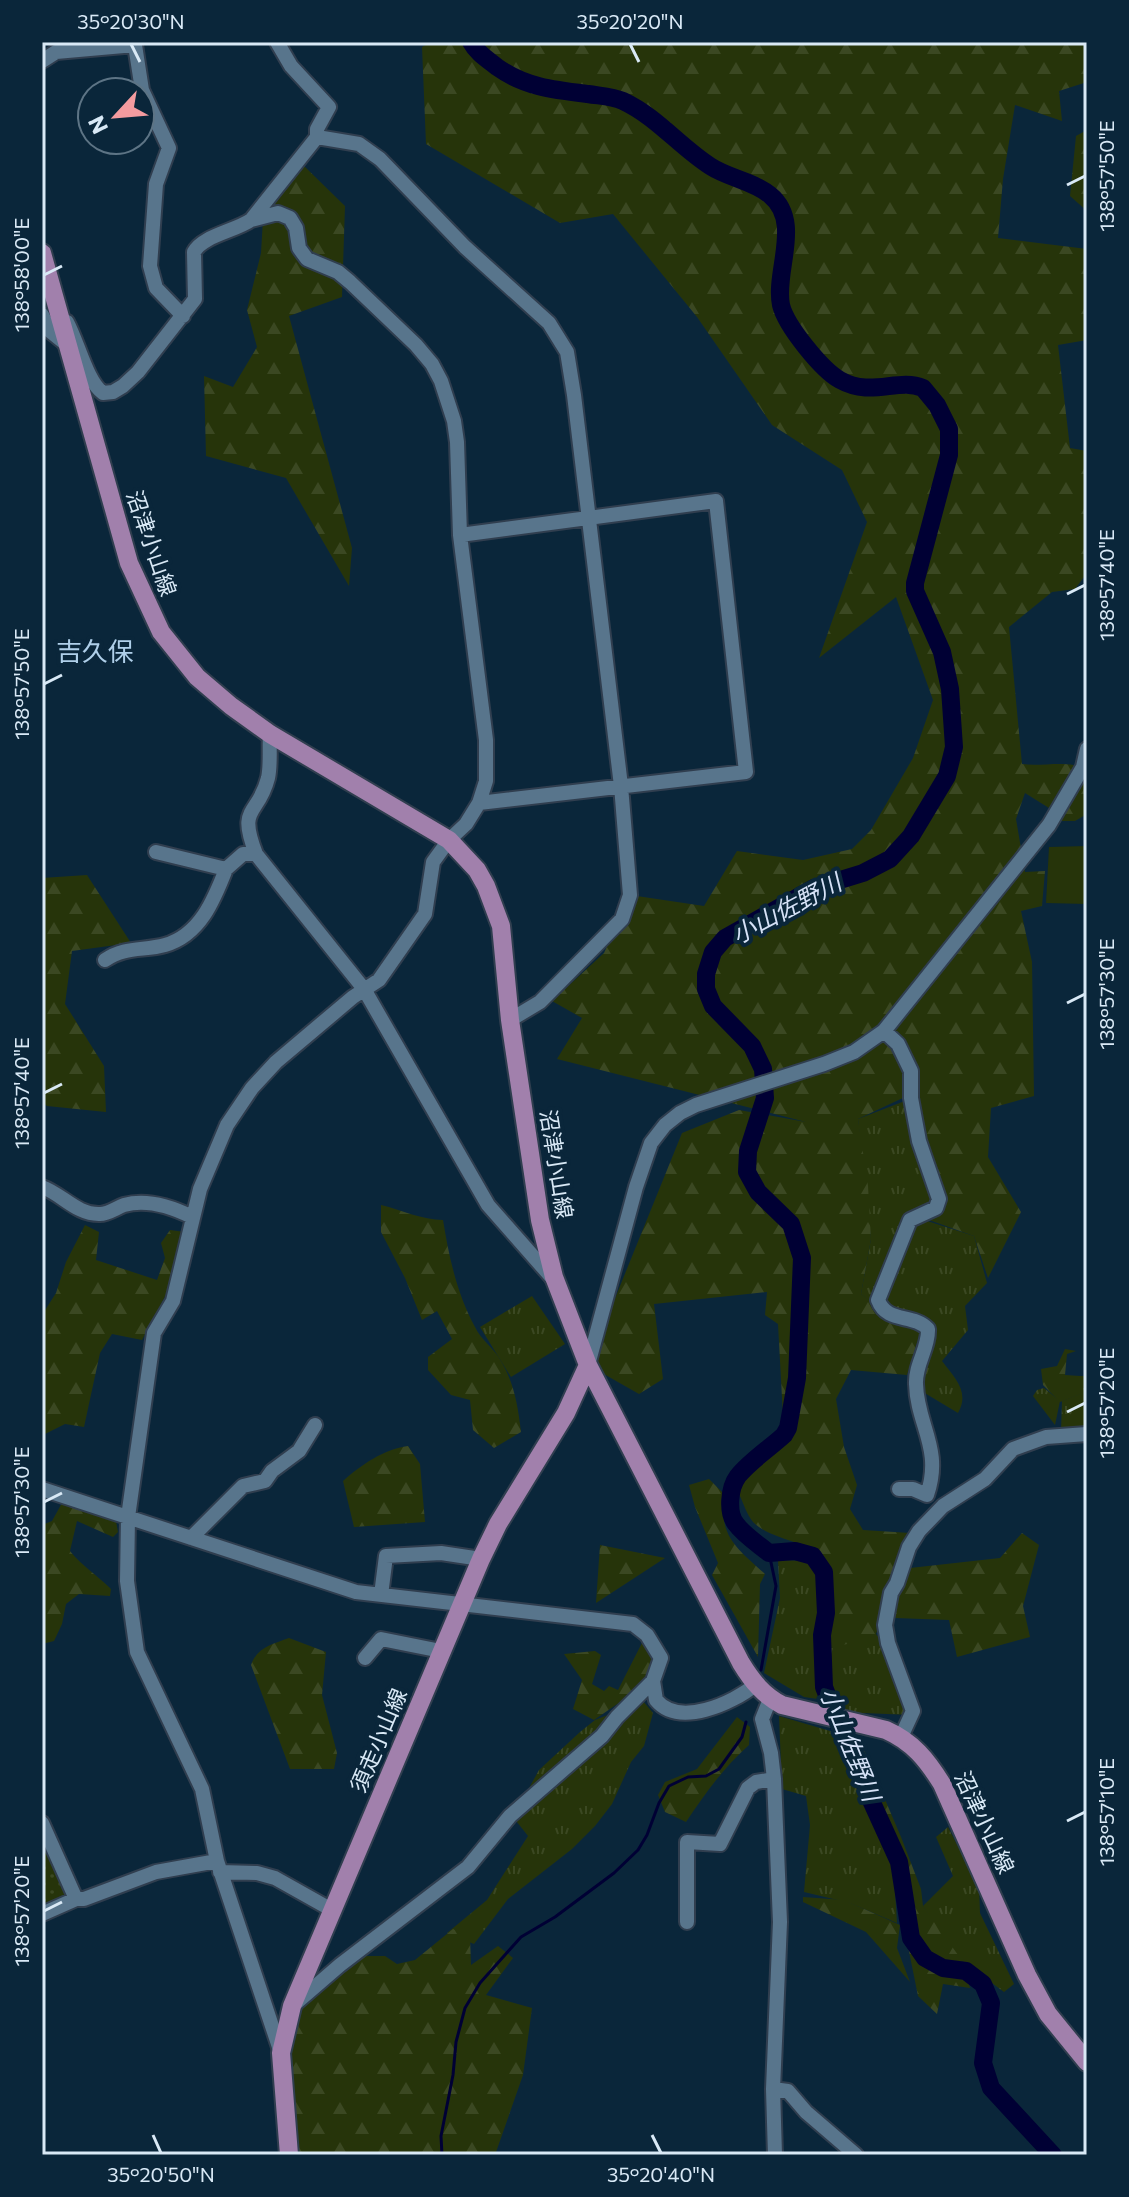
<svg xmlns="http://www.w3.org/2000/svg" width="1129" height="2197" viewBox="0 0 1129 2197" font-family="Commissioner,'Noto Sans JP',sans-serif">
  <defs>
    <pattern id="grass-tufts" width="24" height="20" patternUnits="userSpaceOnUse" patternTransform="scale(2)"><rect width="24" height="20" fill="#26340a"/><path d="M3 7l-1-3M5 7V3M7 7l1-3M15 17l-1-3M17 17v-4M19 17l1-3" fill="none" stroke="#3b4822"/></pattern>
    <pattern id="forest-firs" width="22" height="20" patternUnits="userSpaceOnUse" patternTransform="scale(2)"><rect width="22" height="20" fill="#26340a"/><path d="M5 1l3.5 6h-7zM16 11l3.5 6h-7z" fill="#3b4822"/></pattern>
    <pattern id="park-dots" width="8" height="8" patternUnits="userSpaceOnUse" patternTransform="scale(2)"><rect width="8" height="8" fill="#26340a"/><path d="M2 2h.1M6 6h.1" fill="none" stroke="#3b4822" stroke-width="1.8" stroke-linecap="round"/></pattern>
  </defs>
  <rect width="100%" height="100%" fill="#0a263a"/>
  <path fill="url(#grass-tufts)" d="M910 1099 933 1206 908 1226 899 1251 921 1219 974 1236 987 1283 965 1306 968 1330 942 1361C955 1378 970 1392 958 1413L918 1389 928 1329 876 1306 861 1294 871 1239 858 1119Z
    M532 1296 565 1344 511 1377 480 1327Z
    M1080 1376H1087V1429L1061 1431 1062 1401 1080 1394Z
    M1044 1388 1060 1401 1055 1425 1033 1396 1037 1390Z
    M778 1560 809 1561 824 1582 817 1678 825 1700 804 1697 764 1673 780 1598Z
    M876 1634 892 1653 911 1715 839 1712 824 1687 823 1650Z
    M643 1701 653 1713 644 1746 631 1762 612 1804 595 1826 572 1849 508 1899 474 1944 447 1933 487 1900 528 1836 513 1817 539 1770 580 1732 595 1720Z
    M779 1716 837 1733 893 1860 897 1923 850 1903 804 1892 810 1825 806 1796 782 1789Z
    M948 1827 979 1887 980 1913 1014 1984 1004 1992 953 1954 923 1906 953 1876 936 1837Z"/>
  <path fill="url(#forest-firs)" d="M431 42H1087V82L1059 91 1062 121 1015 105 1003 179 998 238 1087 249V340L1058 345 1070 448 1087 451V573L1075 589 1052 592 1009 627 1022 764C1043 767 1070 759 1087 770V814L1075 821H1061L1049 808 1025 793 1016 819 1025 872 1045 871 1042 906 1021 911 1032 962 1034 1096 991 1108 988 1157 1021 1212 988 1278 974 1236 929 1220 940 1202 907 1096 858 1119 868 1186 871 1239 861 1294 884 1311 922 1327 907 1375 851 1370 836 1399 844 1447 857 1485 850 1509 863 1530 910 1533 875 1637 823 1650C825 1628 835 1580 824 1561 813 1541 771 1541 753 1522 747 1515 743 1502 739 1494L746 1469 784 1435 778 1324 765 1315 767 1292 654 1304 663 1379 639 1394 588 1365 682 1133 739 1110 806 1122 557 1059 582 1018 552 1001 604 953 630 895 704 906 737 851 803 860 852 849 871 830 913 758 933 700 896 597 819 658 867 522 842 470 772 425 697 317 613 214 560 223 426 144 422 47Z
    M1087 130V211L1070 196 1076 136Z
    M303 165 345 206 342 297 289 316 352 548 349 586 286 478 206 456 204 376 233 387 257 347 247 310 261 253 264 202Z
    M87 875 131 943 72 951 65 1004 104 1066 106 1112 47 1106 42 1102V878Z
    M381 1205C402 1210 422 1220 443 1220 449 1257 457 1294 475 1327 481 1340 494 1348 501 1361 514 1383 518 1406 521 1432L494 1448 473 1430 470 1400 451 1395 428 1370V1357L452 1339 437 1311 422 1320 405 1278 381 1232Z
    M85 1225 99 1232 96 1260 157 1280 165 1258 161 1243 170 1230 185 1232 170 1287 142 1340 112 1334 100 1353 84 1427 65 1424 43 1435 42 1315 56 1293 66 1262Z
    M1065 1349 1076 1351 1067 1354 1065 1375 1080 1376 1081 1394 1060 1402 1043 1385 1041 1369 1057 1366Z
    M408 1446 420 1464 425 1522 354 1527 343 1481C361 1465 384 1449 408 1446Z
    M709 1479 726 1496C716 1535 739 1550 765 1574L760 1584 758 1657 712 1575 718 1563 695 1507 689 1485Z
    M62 1503 109 1517 116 1521 118 1532 113 1537 77 1521 70 1551C83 1567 97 1575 111 1589L110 1596 79 1594 66 1604 62 1624 54 1641 42 1644V1550L45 1541 42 1537V1525L52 1521Z
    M1022 1533 1039 1545 1023 1606 1030 1637 957 1657 949 1620 895 1618 901 1569 1000 1558Z
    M600 1545 665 1558 596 1603Z
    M645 1637 651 1652 652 1675 639 1689 594 1720 573 1709 582 1680 564 1654 595 1651 601 1655 592 1684 604 1691 609 1686 618 1690Z
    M289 1638 326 1652 322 1695 337 1753 334 1769H290L251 1665C257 1647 273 1644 289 1638Z
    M737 1717 750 1727 749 1745C723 1768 705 1794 686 1822L665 1812 658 1795 665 1782 697 1769Z
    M858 1736 901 1837 921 1889 923 1906 963 1962 970 1988 943 1984 937 2014 918 1996 890 1857 841 1738Z
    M803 1897 844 1900 900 1925 897 1948 910 1982 866 1932 803 1902Z
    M453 1929 470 1936 471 1965 498 1946 513 1958 486 1995 532 2008 523 2075 495 2155H298L285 2054 300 2007 360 1956H385L397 1964 415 1960Z"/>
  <path fill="url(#park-dots)" d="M42 1834 68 1891 66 1897 42 1908Z"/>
  <path fill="#26340a" d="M1087 846V904L1046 903 1049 847Z"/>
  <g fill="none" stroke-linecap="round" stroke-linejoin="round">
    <path stroke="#000034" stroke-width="3" d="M761 1670 776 1586 769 1553
      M442 2155 441 2136 453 2075 456 2042 465 2008 480 1983 521 1937 555 1917 614 1873 638 1850 647 1835 659 1803 669 1786 688 1777 706 1776 719 1769 742 1737 746 1722"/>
    <path stroke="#000034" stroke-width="18" d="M471 42C477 53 487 59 497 67 525 87 554 90 588 94 600 96 612 96 623 101 657 117 679 146 710 166 728 178 753 181 770 195 803 222 774 271 781 305 786 326 822 370 840 380 872 398 898 377 923 388L937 405 949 429V455L915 583V591L942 652 950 689 954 747 947 776 911 836 890 859 863 873 814 888 725 938 713 952 706 974V989L713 1006 752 1046 763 1069 765 1098 748 1151 747 1172 758 1192 791 1224 802 1258 797 1378 788 1428 784 1435C770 1448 750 1461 738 1476 729 1488 727 1513 736 1524 744 1535 758 1544 769 1553L795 1551 813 1556 824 1572 826 1613 822 1635 824 1687 841 1731 857 1762 869 1796 899 1862 911 1938 925 1958 943 1968 966 1971 983 1984 991 2003 983 2063 991 2088 1053 2155"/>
    <defs>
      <path id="minor" d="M277 42 291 66 329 107 317 129V137
        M135 45 142 90 169 148 156 184 150 266 156 288 183 316
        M42 61 56 52 135 45V42
        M251 220 278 213 290 218 296 228 299 248 307 259 338 272 350 282 416 345 432 364 441 381 454 421 457 442 460 535 486 740V781L479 803 466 824 449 840 433 862 425 914 379 980 353 997 276 1062 252 1088 227 1125 200 1189 173 1301 154 1333 128 1517 127 1581 137 1652 202 1789 217 1861 281 2053
        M42 315 50 331 66 344
        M67 322C78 342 87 382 103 393L113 392 123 386 138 372 195 299 194 252C202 236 235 231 251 220L317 137 359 144 380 159 465 247 549 323 567 352 574 395 621 786 630 895 622 919 540 1002 510 1020
        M460 535 716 501 746 772 479 803
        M270 734C269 748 271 765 268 778 258 817 237 805 256 854L364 989 488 1205 554 1280
        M156 852 226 869 243 854H256
        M105 960C125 946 144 951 165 945 200 935 214 900 226 869
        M884 1031 898 1044 911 1071V1098L919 1141 939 1199 936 1208 910 1220 878 1300C887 1324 913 1313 928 1329 929 1348 915 1364 916 1384 917 1425 943 1449 927 1495L913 1489H899
        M42 1187C62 1194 77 1215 100 1214 108 1214 116 1208 124 1205 146 1199 172 1207 192 1217
        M588 1365 636 1187 651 1143 665 1125 680 1113 696 1105 824 1064 854 1052 884 1031 1049 825 1083 767 1087 749
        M42 1489 356 1592 633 1624 647 1635 661 1658 653 1681 656 1700C679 1728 733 1703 755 1685
        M191 1538 243 1486 265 1481 272 1471 299 1451 315 1425
        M381 1595 386 1556 441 1553 481 1559
        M365 1658 381 1639 441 1651
        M770 1699 762 1719 771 1753 774 1779 780 1922 773 2089 775 2155
        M901 1737 913 1711 888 1643 885 1625 891 1593 897 1583 909 1547 919 1531 943 1506 985 1479 1013 1449 1046 1437 1087 1434
        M42 1823 76 1899
        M220 1872 257 1873 275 1878 332 1910
        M42 1914 76 1899H84L156 1872 217 1861
        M687 1922V1842L720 1844 748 1788 756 1782 774 1779
        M296 2003 340 1965 468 1867 510 1816 602 1736 617 1717 653 1681
        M773 2089 788 2091 806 2112 856 2155"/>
      <path id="major" d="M42 253 129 563 161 632 197 677 231 706 270 734 449 840 477 870 486 886 501 926 510 1020 540 1220 554 1277 588 1365 741 1663C752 1681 763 1695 782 1705L886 1730C913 1742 927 1760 942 1784L1027 1975 1048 2014 1087 2062
        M289 2155 281 2053 292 2006 481 1559 498 1524 566 1413 588 1365"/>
    </defs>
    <use href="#minor" stroke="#303e4f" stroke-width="18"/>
    <use href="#major" stroke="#303e4f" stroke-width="22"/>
    <use href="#minor" stroke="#58758c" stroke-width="14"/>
    <use href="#major" stroke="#a180ac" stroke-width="18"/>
  </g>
  <path fill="none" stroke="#d9e9f6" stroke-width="3" d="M131 44 140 62M630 44 639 62M1067 185 1085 176M44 275 62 266M1067 594 1085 585M44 684 62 675M1067 1003 1085 994M44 1093 62 1084M1067 1412 1085 1403M44 1502 62 1493M1067 1821 1085 1812M44 1911 62 1902M153 2135 161 2153M652 2135 661 2153"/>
  <g text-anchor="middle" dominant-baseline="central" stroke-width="8" stroke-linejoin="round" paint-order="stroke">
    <g font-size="22" fill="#d9e9f6" stroke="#0a263a">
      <text transform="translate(152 543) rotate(71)">沼津小山線</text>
      <text transform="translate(557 1164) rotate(81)">沼津小山線</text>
      <text transform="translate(378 1740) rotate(-67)">須走小山線</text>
      <text transform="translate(985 1822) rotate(65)">沼津小山線</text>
    </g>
    <g font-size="24" font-style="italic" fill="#d6e2f7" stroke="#0a263a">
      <text transform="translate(786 908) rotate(-28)">小山佐野川</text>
      <text transform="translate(851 1744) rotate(68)">小山佐野川</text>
    </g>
    <g font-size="26" fill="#afcfe9" stroke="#0a263a">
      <text x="95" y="650">吉久保</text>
    </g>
  </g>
  <rect width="1129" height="2197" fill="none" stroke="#0a263a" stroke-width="88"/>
  <g transform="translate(116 116) rotate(244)"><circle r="38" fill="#0a263a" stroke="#5d7485" stroke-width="2"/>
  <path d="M0-6L14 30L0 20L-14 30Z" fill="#f49b9f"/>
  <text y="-12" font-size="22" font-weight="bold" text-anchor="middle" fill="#d9e9f6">N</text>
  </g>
  <rect x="44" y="44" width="1041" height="2109" fill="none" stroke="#d9e9f6" stroke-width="3"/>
  <g font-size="20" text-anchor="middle" fill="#d9e9f6">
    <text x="131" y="29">35°20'30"N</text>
    <text x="630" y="29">35°20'20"N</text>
    <text transform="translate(1107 176) rotate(-90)" y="7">138°57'50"E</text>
    <text transform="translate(22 275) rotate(-90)" y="7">138°58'00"E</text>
    <text transform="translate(1107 585) rotate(-90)" y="7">138°57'40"E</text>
    <text transform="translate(22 684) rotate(-90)" y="7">138°57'50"E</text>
    <text transform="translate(1107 994) rotate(-90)" y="7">138°57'30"E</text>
    <text transform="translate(22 1093) rotate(-90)" y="7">138°57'40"E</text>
    <text transform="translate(1107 1403) rotate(-90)" y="7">138°57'20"E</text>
    <text transform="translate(22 1502) rotate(-90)" y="7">138°57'30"E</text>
    <text transform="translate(1107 1812) rotate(-90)" y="7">138°57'10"E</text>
    <text transform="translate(22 1911) rotate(-90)" y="7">138°57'20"E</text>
    <text x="161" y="2182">35°20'50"N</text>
    <text x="661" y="2182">35°20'40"N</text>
  </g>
</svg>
